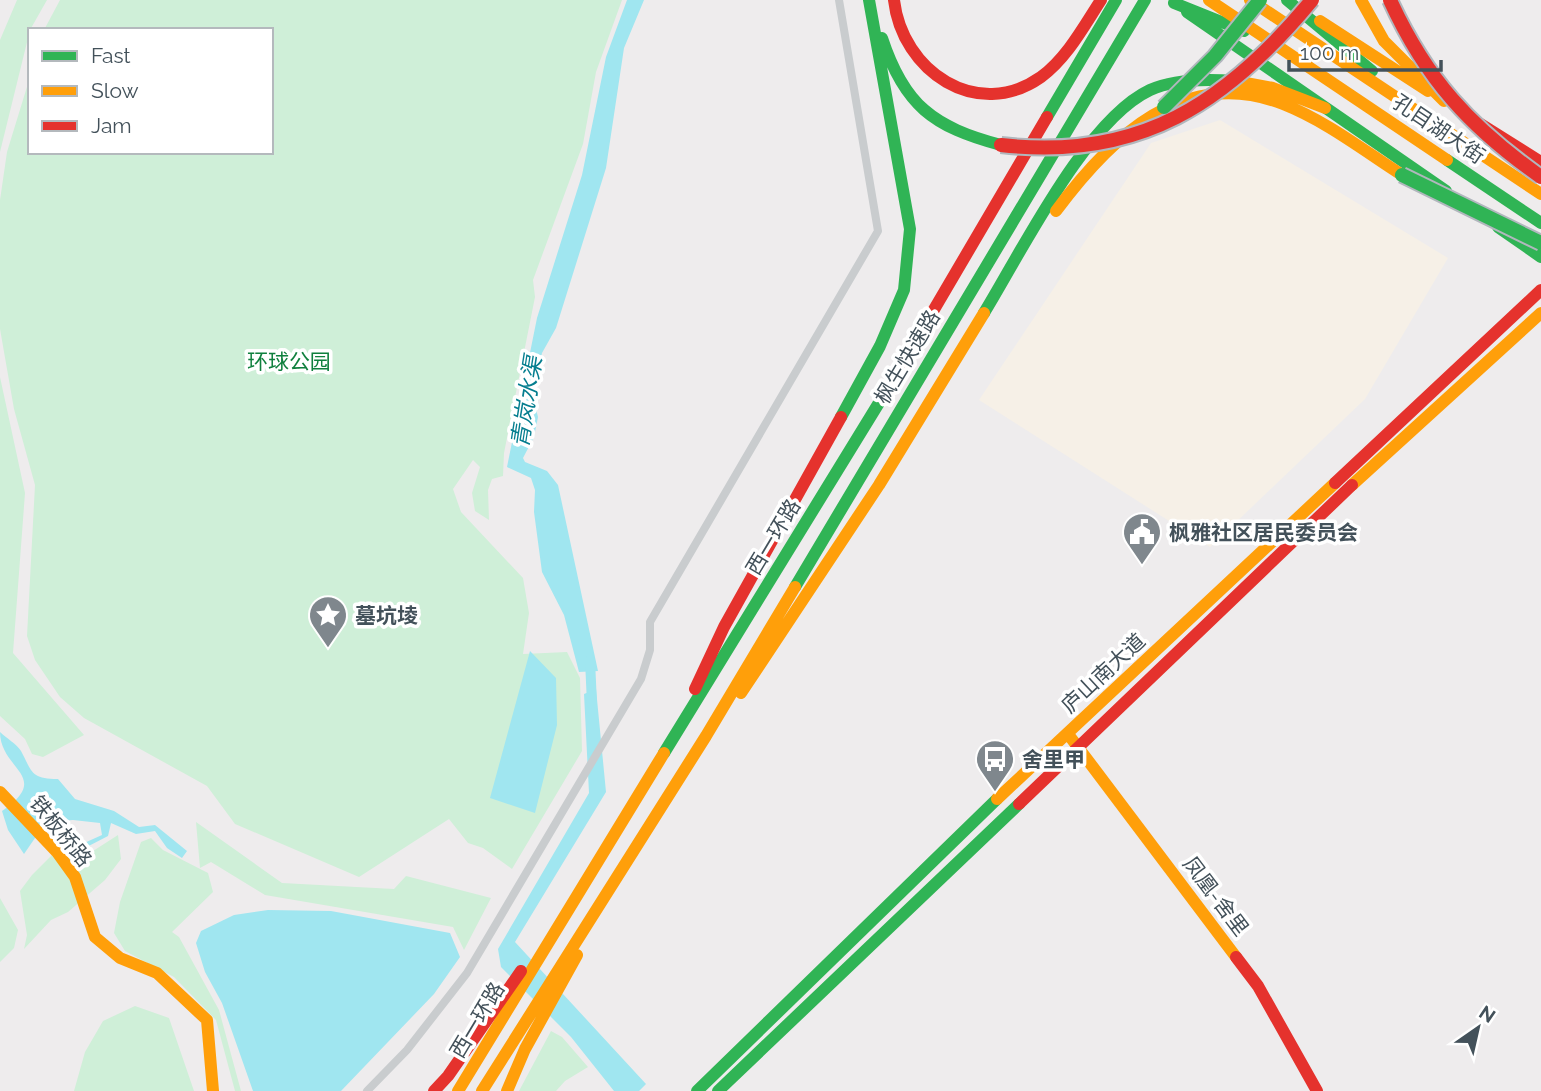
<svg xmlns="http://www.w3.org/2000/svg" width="1541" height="1091" viewBox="0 0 1541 1091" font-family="Raleway,'Noto Sans SC',sans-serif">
  <rect width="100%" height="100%" fill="#eeeced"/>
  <path fill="#f6f0e7" d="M1220 120 1448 258 1365 399 1210 547 979 400 1151 143Z"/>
  <path fill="#cfefd8" d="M17 0H47L30 30 0 152V40Z
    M60 0H622L596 72 583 144 533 280 535 297 504 453 503 476 492 479 488 490 489 520 475 511 472 493 480 467 473 460 453 489 461 512 523 578 529 613 523 654 567 652 580 678 582 751 512 869 483 848 468 843 449 819 359 877 235 824 207 786 84 718 60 697 35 660 27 636 35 485 14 409 0 329V200L7 152 30 77V152H271V30H44Z
    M0 377 25 493 13 653 84 735 43 757 32 754 25 739 0 716Z
    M196 822 282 883 394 889 406 876 491 898 464 950 453 927 265 895 211 862 200 868Z
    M118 835 121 859 105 880 68 912 51 920 24 949 27 935 20 891 32 875 63 844 79 860Z
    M151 838 163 850 208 873 213 892 172 932 179 937 219 1010 241 1091H235L216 1020 174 977 125 951 114 933 120 902 141 842Z
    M0 898 18 930 14 948 0 962Z
    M135 1006 169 1018 194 1091H74L85 1052 103 1021Z
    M551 1031 562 1037 588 1067 565 1081 556 1091H519Z"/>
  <path fill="#a0e6f0" d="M627 0H644L624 48 606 168 556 328 542 353 533 397 538 417 534 437 523 458 525 462 547 471 558 485 598 671 579 672 564 615 542 572 534 512 535 490 531 478 507 467 537 318 582 175 606 57Z
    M530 651 556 678 557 725 535 813 490 798Z
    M596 689 606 792 515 942 646 1084 639 1091H614L571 1037 501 967 498 949 589 793 584 694Z
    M0 732C6 738 17 744 21 751 32 771 30 779 58 779L75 799 114 811 139 827 155 825 187 851 182 858 167 848 155 831 136 834 111 823 108 836 79 851 73 848 102 835 100 823 73 820 46 822 24 854 8 830 2 811C53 776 0 770 0 732Z
    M268 910 331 911 450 933 460 957 434 994 341 1091H253L222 1003 205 972 196 943 201 931 234 915Z"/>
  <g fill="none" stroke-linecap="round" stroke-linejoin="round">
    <path stroke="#a0e6f0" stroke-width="10" d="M590 660 592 704"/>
    <path stroke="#c9ccce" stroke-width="8" d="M367 1091 407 1050 467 973 641 679 650 650V622L878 231 839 0"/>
    <path stroke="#30b455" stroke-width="12" d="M1287 0 1372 71
      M1174 3 1244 31
      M1187 12 1446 191
      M882 38C904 105 933 127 1001 145
      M1047 117 1116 0
      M1447 160 1541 223
      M1498 227 1541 257
      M984 313C1022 251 1086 120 1150 90 1174 79 1209 79 1235 81
      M841 417 880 346 904 290 910 229 869 0
      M795 587 1145 0
      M664 753 885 393
      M697 1091 997 799
      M718 1091 1019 804"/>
    <path stroke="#ff9f0a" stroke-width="12" d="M1209 0 1447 160
      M1250 0 1541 194
      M1361 0 1384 41 1444 101
      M1320 21 1428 91
      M1235 81 1273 88 1325 108
      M1056 211C1110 138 1184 65 1283 104 1326 121 1363 150 1402 175
      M1352 485 1541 313
      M741 693 879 485 984 313
      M1068 734 1236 957
      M0 792 57 852 75 877 95 937 120 958 157 973 207 1020 213 1091
      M997 799 1335 483
      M458 1091 664 753
      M482 1091 706 736 795 587
      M507 1091 525 1049 577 955"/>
    <path stroke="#e5322d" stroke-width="12" d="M894 0C902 71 977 122 1041 77 1067 58 1084 26 1101 0
      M1479 123 1541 162
      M885 393 1047 117
      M1335 483 1541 290
      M695 689 724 627 841 417
      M1019 804 1352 485
      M1236 957 1258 986 1317 1091
      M434 1091 448 1076 521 971"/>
    <defs>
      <path id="fast-bridge" d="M1164 107 1215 56 1260 0
        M1402 175 1541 243"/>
      <path id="jam-bridge" d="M1390 0C1426 79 1470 127 1541 177
        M1001 145C1139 161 1227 103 1312 0"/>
    </defs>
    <use href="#fast-bridge" stroke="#b1b7bd" stroke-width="18" stroke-linecap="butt"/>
    <use href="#jam-bridge" stroke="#b1b7bd" stroke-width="18" stroke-linecap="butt"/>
    <use href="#fast-bridge" stroke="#30b455" stroke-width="14"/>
    <use href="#jam-bridge" stroke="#e5322d" stroke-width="14"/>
  </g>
  <defs>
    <symbol id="civic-pin" viewBox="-11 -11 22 30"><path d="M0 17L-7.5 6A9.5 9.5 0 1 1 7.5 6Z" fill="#7f878d" stroke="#fff"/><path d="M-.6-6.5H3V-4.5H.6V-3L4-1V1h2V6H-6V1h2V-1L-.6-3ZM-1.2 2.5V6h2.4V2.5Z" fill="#fff"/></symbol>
    <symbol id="sight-pin" viewBox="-11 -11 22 30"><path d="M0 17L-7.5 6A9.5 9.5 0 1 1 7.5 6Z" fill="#7f878d" stroke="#fff"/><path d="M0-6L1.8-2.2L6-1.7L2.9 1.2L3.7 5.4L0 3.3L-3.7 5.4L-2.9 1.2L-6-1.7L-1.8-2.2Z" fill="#fff"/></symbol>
    <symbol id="bus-pin" viewBox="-11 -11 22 30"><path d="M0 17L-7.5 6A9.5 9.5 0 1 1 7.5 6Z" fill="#7f878d" stroke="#fff"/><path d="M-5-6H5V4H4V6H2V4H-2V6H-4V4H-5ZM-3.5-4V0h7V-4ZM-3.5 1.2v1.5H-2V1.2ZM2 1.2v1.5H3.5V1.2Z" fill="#fff"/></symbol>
  </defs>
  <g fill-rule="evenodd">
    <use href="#civic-pin" x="1120" y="510" width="44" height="60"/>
    <use href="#sight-pin" x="306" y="593" width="44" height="60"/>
    <use href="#bus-pin" x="973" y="737" width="44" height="60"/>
  </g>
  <g text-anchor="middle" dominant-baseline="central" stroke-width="7" stroke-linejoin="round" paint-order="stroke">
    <g font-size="21" fill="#43515a" stroke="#fff">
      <text transform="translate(1439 129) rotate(34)">孔目湖大街</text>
      <text transform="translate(907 357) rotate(-59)">枫生快速路</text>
      <text transform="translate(773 537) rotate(-59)">西一环路</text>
      <text transform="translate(1103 673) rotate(-43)">庐山南大道</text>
      <text transform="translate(61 831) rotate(51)">铁板桥路</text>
      <text transform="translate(1216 896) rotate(53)">凤凰-舍里</text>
      <text transform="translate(477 1020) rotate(-59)">西一环路</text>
    </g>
    <g font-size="21" fill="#10803e" stroke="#fff">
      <text x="289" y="361">环球公园</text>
    </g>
    <g font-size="21" font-weight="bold" fill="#43515a" stroke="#fff" text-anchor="start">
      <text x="1169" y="532">枫雅社区居民委员会</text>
      <text x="355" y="615">墓坑堎</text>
      <text x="1022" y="759">舍里甲</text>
    </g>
    <g font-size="23" font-style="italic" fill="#057e8f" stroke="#fff">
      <text transform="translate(526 402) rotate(-81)">青岚水渠</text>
    </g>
  </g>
  <rect x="28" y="28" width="245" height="126" fill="#ffffff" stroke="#b4b9bd" stroke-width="2"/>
  <rect x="42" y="51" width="35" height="10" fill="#30b455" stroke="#b4b9bd" stroke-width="2"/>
  <text x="91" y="63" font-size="21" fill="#43515a">Fast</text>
  <rect x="42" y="86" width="35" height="10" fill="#ff9f0a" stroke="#b4b9bd" stroke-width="2"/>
  <text x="91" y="98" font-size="21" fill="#43515a">Slow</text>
  <rect x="42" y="121" width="35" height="10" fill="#e5322d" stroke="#b4b9bd" stroke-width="2"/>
  <text x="91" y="133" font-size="21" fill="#43515a">Jam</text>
  <g transform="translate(1478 1028) rotate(34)" stroke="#ffffff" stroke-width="5" paint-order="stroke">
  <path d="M0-5L12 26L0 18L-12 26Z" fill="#43515a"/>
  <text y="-10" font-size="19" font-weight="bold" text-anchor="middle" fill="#43515a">N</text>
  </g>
  <path d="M1289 60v10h152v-10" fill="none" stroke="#43515a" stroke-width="3.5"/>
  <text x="1300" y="60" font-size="21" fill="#43515a" stroke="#ffffff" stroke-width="5" paint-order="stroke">100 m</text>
</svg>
